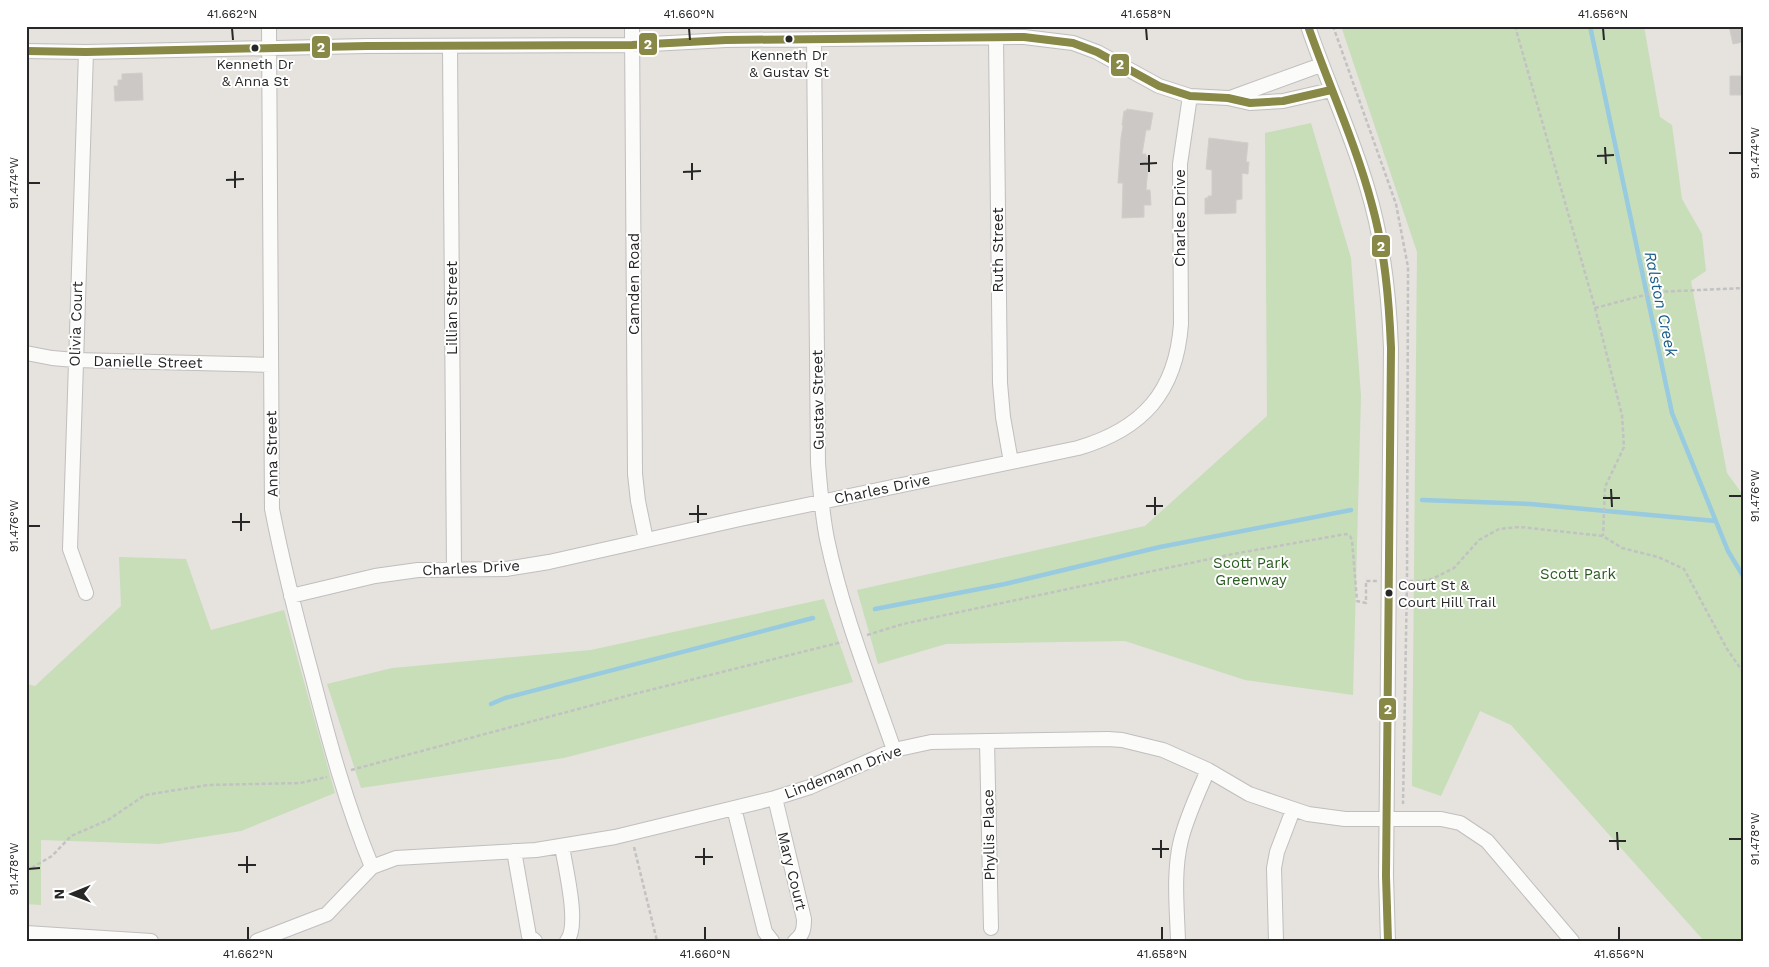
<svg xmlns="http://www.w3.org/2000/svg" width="1769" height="967" viewBox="0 0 1769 967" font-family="'Work Sans',sans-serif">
  <rect width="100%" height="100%" fill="#e6e2de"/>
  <path fill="#c7deb9" d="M1341 26H1644L1660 117 1672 125 1682 199 1702 234 1706 271 1691 281 1727 473 1743 495V941H1704L1511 725 1480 711 1441 796 1412 786 1417 252Z
    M1311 123 1351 258 1361 396 1353 695 1245 680 1125 641 946 644 878 664 857 590 1145 526 1267 416 1265 133Z
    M119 557 186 559 211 630 284 610 335 793 241 831 159 844 41 840V905L26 904V684L35 686 121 606Z
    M824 599 853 682 564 758 361 788 327 684 392 668 591 650Z"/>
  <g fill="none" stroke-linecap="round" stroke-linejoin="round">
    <path stroke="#98cae0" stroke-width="4.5" d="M1590 26 1672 413 1728 551 1743 576
      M1422 500 1530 504 1716 521
      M875 609 1005 584 1160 547 1351 510
      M491 704 505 698 813 618"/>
  </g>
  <path fill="#cbc8c5" stroke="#d0ceca" d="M1729 26H1743V42L1733 44Z
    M142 73 143 100 115 101 114 86H118V80H122V74Z
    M1730 76H1743V95H1730Z
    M1127 109 1153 113 1150 130H1146L1142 154H1146V157H1149L1146 190H1150L1151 205H1144V217L1122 218 1123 183H1118L1121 138 1123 126 1122 125 1124 111H1126Z
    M1209 138 1248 143 1246 162H1249L1248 174 1242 173V199L1236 200V213L1205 214V198H1208V196H1212V170L1206 169Z"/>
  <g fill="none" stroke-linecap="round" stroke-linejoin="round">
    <defs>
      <path id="minor" d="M269 26 272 509C283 565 297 620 312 675 329 741 346 804 372 867
        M632 26 635 474 638 501 646 540
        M1308 26C1326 80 1351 132 1367 187 1383 239 1389 293 1391 348L1386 876 1388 941
        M996 38 1000 383 1003 417 1011 462
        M814 39 818 463C820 488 822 514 827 539 842 611 870 681 894 750
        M450 46 454 569
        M26 51 86 52 367 46 632 45 726 40 1024 37 1073 43 1097 52 1159 86 1190 96 1228 98 1250 103 1283 101 1331 90
        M86 52 70 549 86 593
        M1230 98 1321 65
        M26 353 52 358 75 360 271 365
        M291 596 375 576 418 570 506 569 549 562 740 519 1078 448C1143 429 1176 392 1181 324L1180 164 1190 96
        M987 741 991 928
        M775 798 804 919C804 929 803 935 795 941
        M734 808 765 932 772 941
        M562 846C565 867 580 925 567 941
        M514 851 529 936 535 941
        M26 933 151 941
        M257 941 327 914 372 867 396 858 536 850 615 837 775 798 810 787 894 750 931 742 1108 739 1122 740 1163 750 1208 770 1249 794 1308 814 1345 819H1441L1460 823 1487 841 1572 941
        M1178 941C1177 908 1173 872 1181 840 1187 816 1198 793 1208 770
        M1276 941 1274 868 1277 852 1293 810"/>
    </defs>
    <use href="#minor" stroke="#c0bebf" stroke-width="16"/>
    <path stroke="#c2c2c2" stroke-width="2.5" stroke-dasharray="4 2.5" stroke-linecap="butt" d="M1333 26 1396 204 1408 267 1407 581 1403 804
      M1515 26 1595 308 1622 415 1624 447 1605 487 1603 536
      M1595 308 1656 292 1743 288
      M1403 581H1421L1432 579 1454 568 1479 540 1499 529 1520 527 1603 536 1622 548 1658 557 1684 569 1727 649 1743 672
      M867 635 903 624 1233 554 1346 534 1350 536 1352 540 1357 601 1366 603V581H1377
      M351 770 634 694 842 642
      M634 847 657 941
      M26 871 52 856 71 836 108 820 145 795 208 785 300 783 327 777"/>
    <use href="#minor" stroke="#fbfbfa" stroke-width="14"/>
    <defs>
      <path id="bus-1" d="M1308 26C1329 86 1356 144 1372 205 1385 252 1389 300 1391 348L1386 876 1388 941
        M26 51 86 52 367 46 632 45 726 40 1024 37 1073 43 1097 52 1159 86 1190 96 1228 98 1250 103 1283 101 1331 90"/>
    </defs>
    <use href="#bus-1" stroke="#fff" stroke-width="11"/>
    <use href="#bus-1" stroke="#888847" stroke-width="8"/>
  </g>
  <path fill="none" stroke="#272727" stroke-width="2" d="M232 28 233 40M689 28 690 40M1146 28 1147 40M1603 28 1604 40M1605 147 1606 164M1729 153H1742M1149 155V172M1597 156 1614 155M692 163V180M1140 164 1157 163M235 171V188M683 172 701 171M226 180 244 179M28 183H40M1611 489 1612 507M1729 496H1742M1155 497V515M1603 498H1620M698 505V523M1146 506H1163M241 513V531M689 514H707M232 522H250M28 526H40M1617 832 1618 850M1729 839H1742M1161 840V858M1609 841H1626M704 848V865M1152 849H1169M247 856V873M695 857H713M238 865H256M28 869 40 868M248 927V940M705 927V940M1162 927V940M1619 927V940"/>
  <g fill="#272727" stroke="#fff" stroke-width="2">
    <circle cx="789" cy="39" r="4.5"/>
    <circle cx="255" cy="48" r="4.5"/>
    <circle cx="1389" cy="593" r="4.5"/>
  </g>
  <g text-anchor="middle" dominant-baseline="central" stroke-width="4" stroke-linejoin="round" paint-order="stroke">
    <g font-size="14" fill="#272727" stroke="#fff">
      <text x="789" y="55">Kenneth Dr<tspan x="789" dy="17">&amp; Gustav St</tspan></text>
      <text x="255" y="64">Kenneth Dr<tspan x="255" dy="17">&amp; Anna St</tspan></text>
      <text x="1398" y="585" text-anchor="start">Court St &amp;<tspan x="1398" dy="17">Court Hill Trail</tspan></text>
    </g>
    <g font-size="15" fill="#272727" stroke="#fff">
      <text transform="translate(1180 218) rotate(-90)">Charles Drive</text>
      <text transform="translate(998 250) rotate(-90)">Ruth Street</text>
      <text transform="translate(634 284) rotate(-90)">Camden Road</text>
      <text transform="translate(452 308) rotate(-90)">Lillian Street</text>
      <text transform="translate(76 324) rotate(-88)">Olivia Court</text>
      <text transform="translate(148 362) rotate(1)">Danielle Street</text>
      <text transform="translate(818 400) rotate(-91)">Gustav Street</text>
      <text transform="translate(272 454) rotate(-91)">Anna Street</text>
      <text transform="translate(882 489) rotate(-12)">Charles Drive</text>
      <text transform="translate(471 568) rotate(-3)">Charles Drive</text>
      <text transform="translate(843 772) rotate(-21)">Lindemann Drive</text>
      <text transform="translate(989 835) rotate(-91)">Phyllis Place</text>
      <text transform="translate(792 871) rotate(76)">Mary Court</text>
    </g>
    <g font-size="15" fill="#2a5c20" stroke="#fff">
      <text x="1251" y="563">Scott Park<tspan x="1251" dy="17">Greenway</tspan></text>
      <text x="1578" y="574">Scott Park</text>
    </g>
    <g font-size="16" font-style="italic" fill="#1a5e89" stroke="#fff">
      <text transform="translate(1661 304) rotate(78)">Ralston Creek</text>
    </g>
  </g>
  <g stroke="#fff" stroke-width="2">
    <rect x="638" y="32" width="20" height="24" rx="5" fill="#888847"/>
    <rect x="311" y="35" width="20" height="24" rx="5" fill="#888847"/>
    <rect x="1110" y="53" width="20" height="24" rx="5" fill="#888847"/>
    <rect x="1371" y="234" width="20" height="24" rx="5" fill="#888847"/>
    <rect x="1378" y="697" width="19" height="24" rx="5" fill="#888847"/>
  </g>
  <g font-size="14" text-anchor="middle" font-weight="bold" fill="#fff">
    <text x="648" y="49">2</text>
    <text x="321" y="52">2</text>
    <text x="1120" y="69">2</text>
    <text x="1381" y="251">2</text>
    <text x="1388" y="714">2</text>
  </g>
  <rect width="1769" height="967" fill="none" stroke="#ffffff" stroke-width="55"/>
  <g transform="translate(72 894) rotate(269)" stroke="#ffffff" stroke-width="4" paint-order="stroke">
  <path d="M0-4L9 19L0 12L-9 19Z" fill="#272727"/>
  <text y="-8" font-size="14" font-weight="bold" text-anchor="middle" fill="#272727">N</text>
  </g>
  <rect x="28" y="28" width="1714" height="912" fill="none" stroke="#272727" stroke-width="2"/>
  <g font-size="12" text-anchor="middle" fill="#272727">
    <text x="232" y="18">41.662°N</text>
    <text x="689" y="18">41.660°N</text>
    <text x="1146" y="18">41.658°N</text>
    <text x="1603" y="18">41.656°N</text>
    <text transform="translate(1755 153) rotate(-90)" y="4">91.474°W</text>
    <text transform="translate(14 183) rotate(-90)" y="4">91.474°W</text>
    <text transform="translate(1755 496) rotate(-90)" y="4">91.476°W</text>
    <text transform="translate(14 526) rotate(-90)" y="4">91.476°W</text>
    <text transform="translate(1755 839) rotate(-90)" y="4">91.478°W</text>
    <text transform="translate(14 869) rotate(-90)" y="4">91.478°W</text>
    <text x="248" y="958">41.662°N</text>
    <text x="705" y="958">41.660°N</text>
    <text x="1162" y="958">41.658°N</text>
    <text x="1619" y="958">41.656°N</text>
  </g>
</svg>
